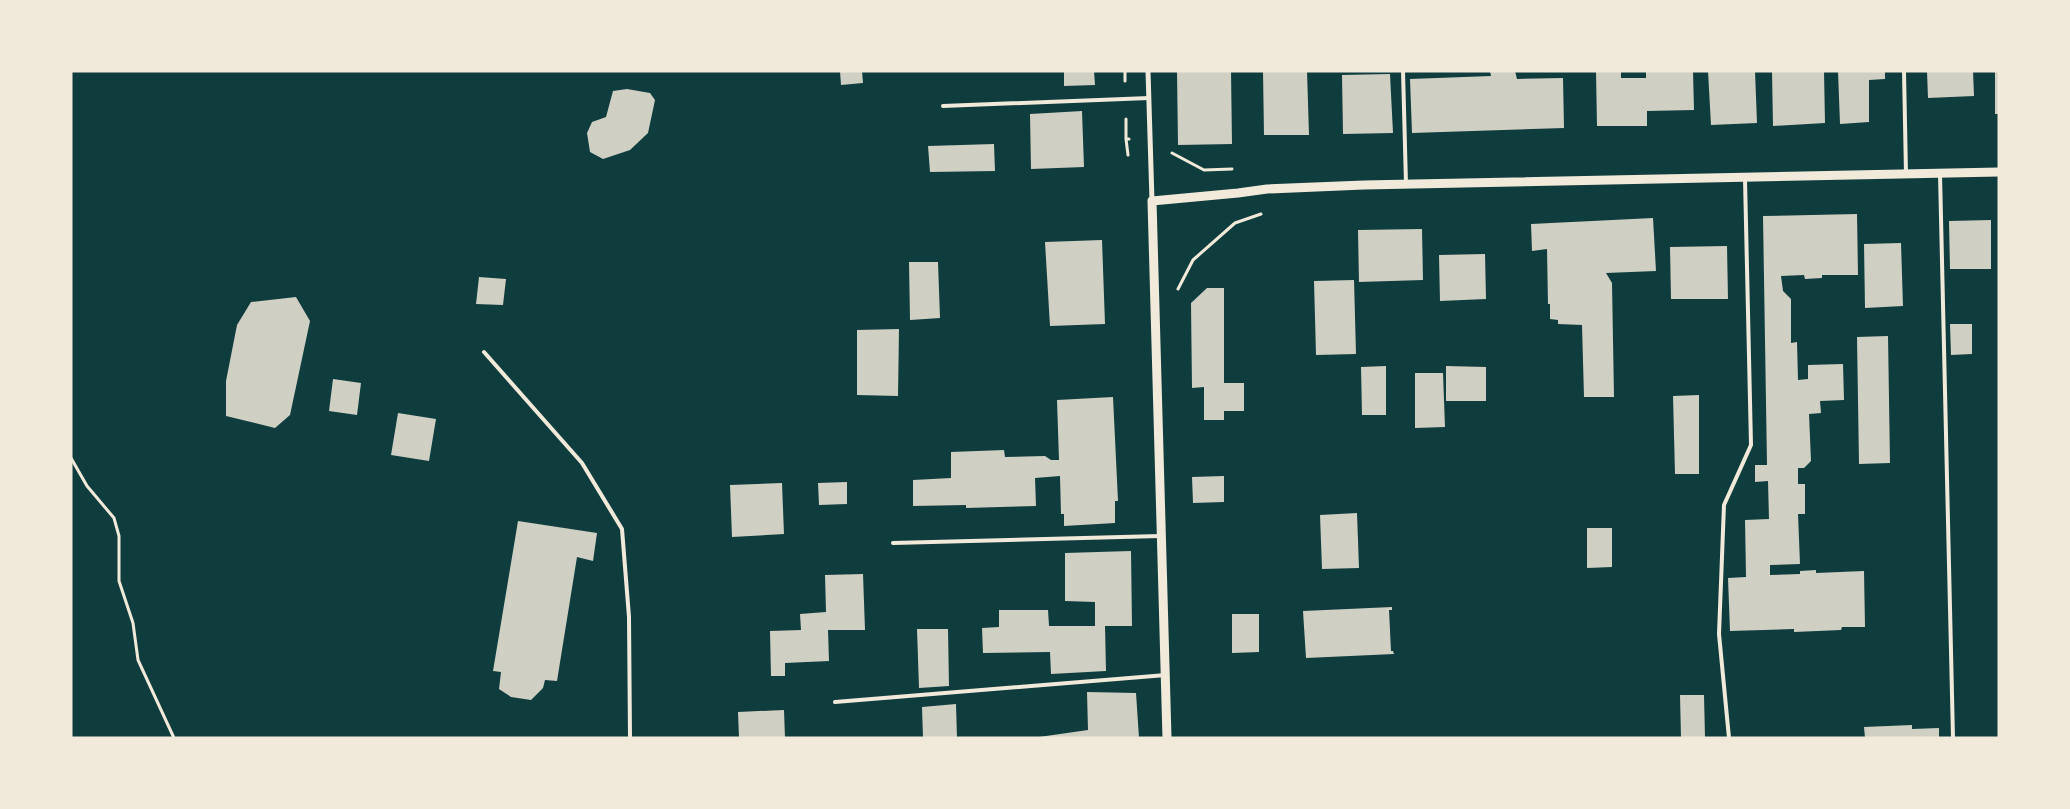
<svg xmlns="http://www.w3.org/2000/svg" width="2070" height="809" viewBox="0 0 2070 809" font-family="'Fira Sans',sans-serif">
  <rect width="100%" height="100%" fill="#0f3d3e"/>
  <path fill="#cfcfc3" d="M840 71H862L863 83 841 85Z
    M1064 71H1094L1095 85 1064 86Z
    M1177 71H1231L1232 144 1178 145Z
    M1263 71H1307L1309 135H1264Z
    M1490 71H1515L1517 79 1563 78 1564 128 1412 133 1410 79 1491 76Z
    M1596 71H1621V78H1646V71H1693L1694 110 1647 111V126H1597Z
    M1708 71H1755L1757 123 1711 125Z
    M1772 71H1824L1825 123 1773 126Z
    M1838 71H1885V79L1869 80V122L1840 124Z
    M1927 71H1973L1974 96 1928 98Z
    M1995 71H1999V114H1995Z
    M1390 74 1393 133 1343 134 1342 75Z
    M627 89 650 93 655 100 648 133 630 150 603 159 590 152 587 133 592 122 606 117 613 91Z
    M1082 111 1084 167 1031 169 1030 114Z
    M994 144 995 171 930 172 928 146Z
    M1857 214 1858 275H1822V278L1805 279 1804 275 1781 276 1783 291 1791 299V343L1797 342 1798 380 1808 379V365L1843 364 1844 400 1820 401 1821 413 1809 414 1811 461 1804 468H1798V484H1805V514H1798L1800 564 1770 565V575L1800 574V571L1816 570V573L1864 571 1865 627H1842L1841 630 1794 632V629L1730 631 1728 578 1746 577 1745 520 1769 519 1768 481 1755 482V465H1767L1763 216Z
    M1653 218 1656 271 1606 273 1612 283 1614 397H1584L1582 325 1558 324V320L1550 319V304H1548L1547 249 1532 251 1531 224Z
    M1991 220V269H1950L1949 221Z
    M1422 229 1423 280 1359 282 1358 230Z
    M1102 240 1105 324 1050 326 1045 242Z
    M1901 243 1903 306 1865 308 1864 244Z
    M1727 246 1728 299H1671L1670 247Z
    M1485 254 1486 299 1440 301 1439 255Z
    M909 262H938L940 318 910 320Z
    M479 277 506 279 503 305 476 304Z
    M1354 280 1356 354 1316 355 1314 281Z
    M1207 288H1224V383H1244V411H1224V420H1204V387L1192 388 1191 303Z
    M296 297 310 321 290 415 275 428 226 416V381L237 325 251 302Z
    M1950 324H1972V354L1951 355Z
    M899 329 898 396 857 395V330Z
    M1888 336 1890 463 1859 464 1857 337Z
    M1386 366V415H1362L1361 367Z
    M1446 366 1486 367V401H1446Z
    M1415 373H1443L1445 427 1415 428Z
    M333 379 361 383 357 415 329 411Z
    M1699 395V474H1675L1673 396Z
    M1113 397 1118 501H1115V523L1064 526V514H1061L1060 476 1035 478 1036 506 966 508V505L913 506V480L951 478V452L1004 450 1005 457 1045 456 1051 460H1059L1057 400Z
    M398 413 436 419 429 461 391 455Z
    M1224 476V502L1193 503 1192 477Z
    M847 482V504L819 505 818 483Z
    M782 483 784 534 732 537 730 485Z
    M1357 513 1359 568 1322 569 1320 515Z
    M518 521 597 533 593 561 577 557 557 681 545 680 543 688 531 700 511 697 499 689 501 672 493 671Z
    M1587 528H1612V567L1587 568Z
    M1131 551 1132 626H1105L1106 671 1051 674 1050 652 983 653 982 628 999 627V610H1048L1049 626H1095V602L1065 601V553Z
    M863 574 865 630H828L829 661 785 663V676H771L770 631 801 630 800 614 826 612 825 575Z
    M1392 607V610H1389L1391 651H1393L1394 654 1306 658 1303 611Z
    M1232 614H1259V652L1232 653Z
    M917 629H948L949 686 919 688Z
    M1087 692 1136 693 1139 738H1032L1088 730Z
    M1680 695H1704L1705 738H1681Z
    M956 704 957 738H923L922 707Z
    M784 710 785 738H739L738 712Z
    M1912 725V729L1939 728V738H1865L1864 727Z"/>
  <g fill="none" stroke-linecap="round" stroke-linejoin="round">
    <path stroke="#f1e9da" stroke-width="3" d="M1125 71V81
      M1126 119V139
      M1172 153 1204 170 1232 169
      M1128 155 1126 139H1129
      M1178 289 1193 260 1235 223 1261 214
      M71 458 87 486 114 518 119 536V581L133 623 138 660 174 738"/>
    <path stroke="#f1e9da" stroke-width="4" d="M1403 71 1406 184
      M1904 71 1906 174
      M943 106 1149 98
      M1940 174 1953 738
      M484 352 582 463 622 529 629 617 630 738
      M893 543 1160 536
      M835 702 1166 675
      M1729 738 1719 634 1724 505 1751 445 1745 179"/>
    <path stroke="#f1e9da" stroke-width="5" d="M1148 71 1152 201"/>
    <path stroke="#f1e9da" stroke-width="9" d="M1167 738 1152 201 1238 193 1267 189 1364 185 1999 172"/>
  </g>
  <rect width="2070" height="809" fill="none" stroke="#f1e9da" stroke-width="145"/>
</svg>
